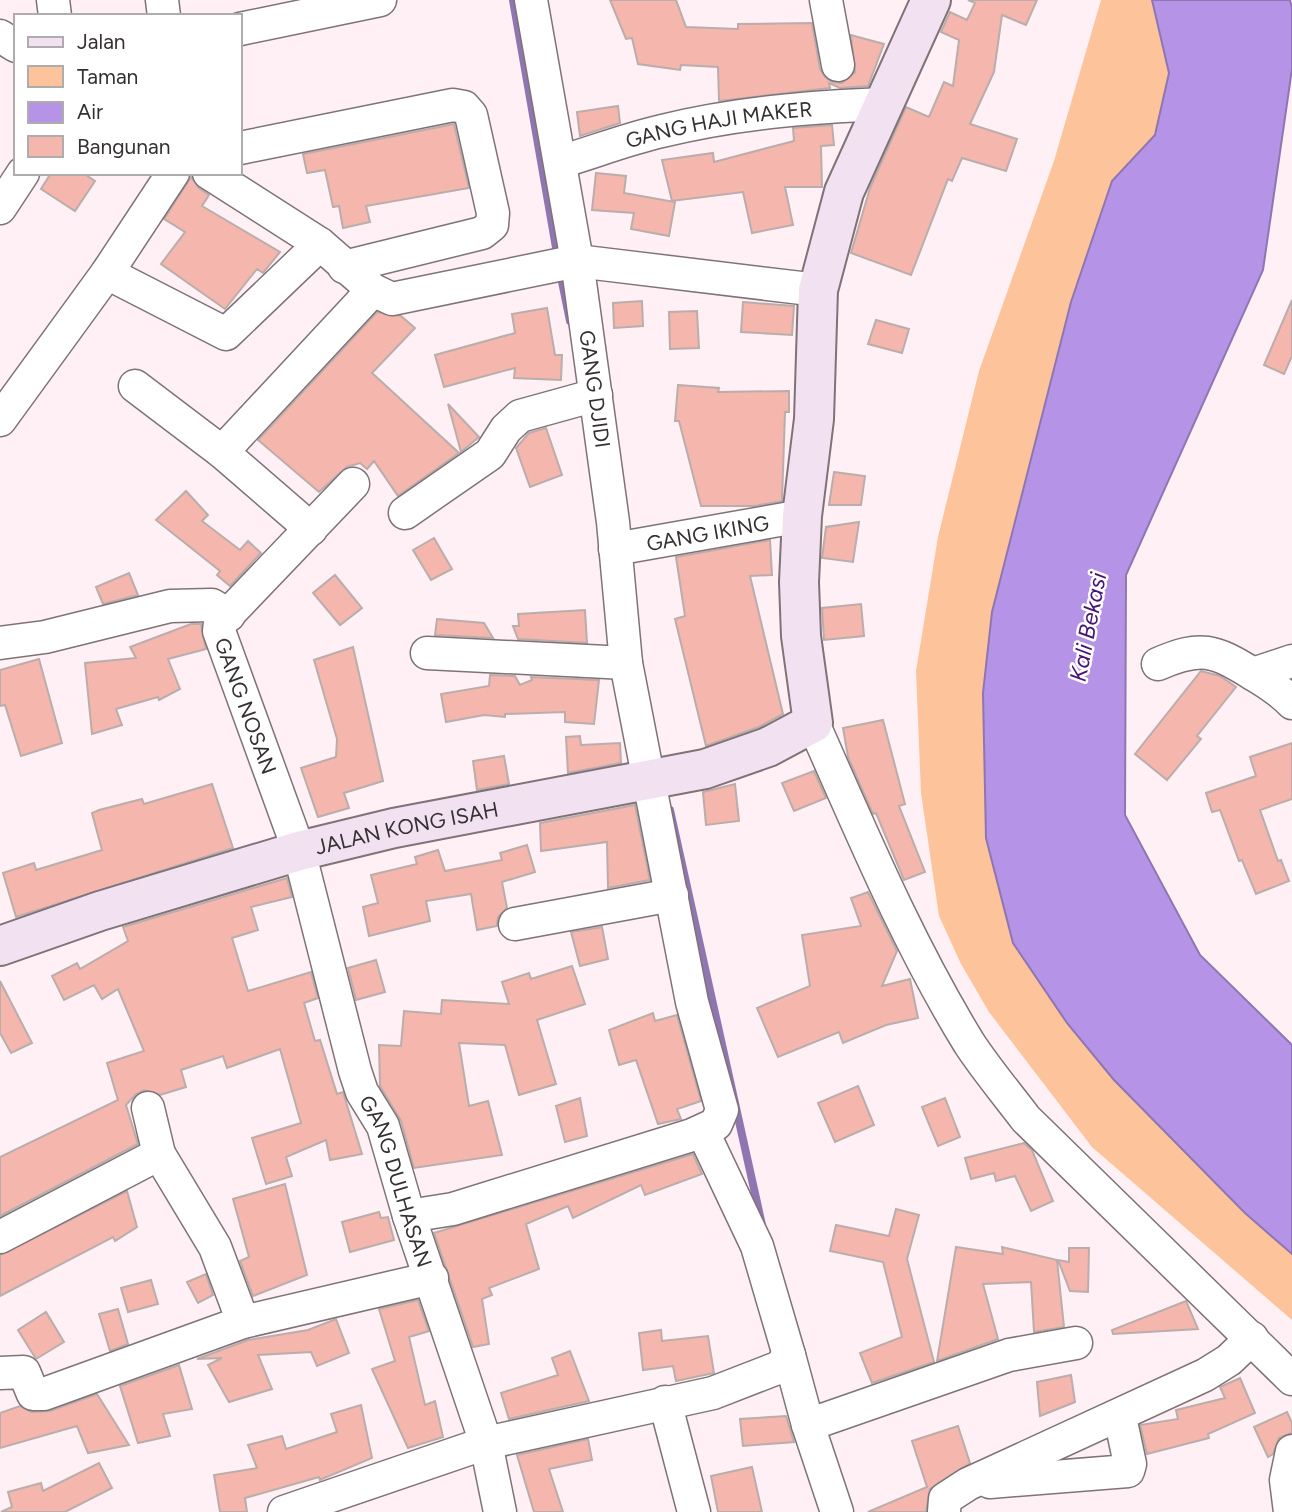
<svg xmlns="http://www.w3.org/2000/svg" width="1292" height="1512" viewBox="0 0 1292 1512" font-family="Figtree,sans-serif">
  <rect width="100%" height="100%" fill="#fef0f4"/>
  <path fill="#fdc39a" d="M1101 0H1152L1169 73 1155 135 1112 181 1071 302 992 612 1245 1213 1292 1254V1320L1092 1147 989 1012 961 964 939 916 921 793 916 671 938 537 979 371 1054 161Z"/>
  <path fill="#b594e8" stroke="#8f76b1" stroke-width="2" d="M1152 0H1290L1292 8V69L1263 270 1126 575 1125 815 1200 955 1292 1045V1254L1245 1213 1114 1080 1067 1023 1013 943 986 838 983 693 992 612 1071 302 1112 181 1155 135 1169 73Z"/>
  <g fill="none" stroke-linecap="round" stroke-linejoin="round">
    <path stroke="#8f76b1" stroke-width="8" d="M513 0 558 259
      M560 272 570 321
      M670 810 762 1225"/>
  </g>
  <path fill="#f4b6ad" stroke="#baadab" stroke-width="2" d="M610 0H676L686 27 738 29V24L812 23 820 69 825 77 833 82 842 83 855 72 851 35 884 44 868 86 840 88 829 83 830 88 719 101 718 67 681 65 680 70 638 64 632 38 626 39Z
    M968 0H1037L1026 25 1002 15 994 72 970 124 1017 139 1006 171 962 158 952 181 948 179 911 275 851 253 870 188 906 107 929 117 944 82 953 86 959 40 941 32 950 12 967 20 975 3Z
    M618 106 620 123 580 136 577 112Z
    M454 124 469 188 366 206 370 222 343 228 339 206 333 207 325 170 307 173 303 154Z
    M832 125 834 145 821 146 822 187H785L793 225 752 233 743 192 672 201 662 160 713 153 714 162 794 141 793 128Z
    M51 173H83L95 181 75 211 41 189Z
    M596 173 626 176 624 193 675 202 669 236 631 229 634 213 592 210Z
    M191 177 199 188 209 195 202 206 280 252 263 273 257 269 225 309 161 264 185 232 164 219Z
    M1292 300V356L1284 374 1264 365Z
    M642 301 643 326 614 328 613 303Z
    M743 302 794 306 792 335 741 332Z
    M547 308 555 355H562L561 380 514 378 515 368 444 387 435 355 515 333 512 314Z
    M697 311 699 348 670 349 669 312Z
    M377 312 401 316 415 328 372 373 459 453 398 496 374 461 367 469 360 463 347 467 319 492 258 440Z
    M876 320 909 329 902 353 868 344Z
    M678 385 719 388 718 392 789 391V412H785L782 501 755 506H701L679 421H675Z
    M448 404 479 437 461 452Z
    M546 428 562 475 530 487 516 448 529 433Z
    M834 472 865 476 861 505H829Z
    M186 491 208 515 202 521 240 550 248 541 261 553 230 586 217 575 220 571 156 520Z
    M859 522 853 562 822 558 826 527Z
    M434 538 452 569 431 580 413 550Z
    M770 540 772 575 750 576 783 714 759 727 706 746 675 619 685 616 676 557Z
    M129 573 138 595 103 604 96 587Z
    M335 575 362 608 340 625 313 593Z
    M861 604 864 636 824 640 822 608Z
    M585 610 587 643 518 639 513 626H519L518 614Z
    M437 619 484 623 493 638 435 635Z
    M191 624H201L206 649 168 659 180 689 159 700 158 697 116 709 122 725 92 734 85 663 136 658 130 647Z
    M353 647 383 781 344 793 349 808 318 817 301 768 336 757 337 739 314 660Z
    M39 659 62 743 21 756 5 705 0 706V670Z
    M1201 671 1220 676 1236 687 1197 736 1201 739 1167 780 1135 754Z
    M490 675 515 676 520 685 532 680 531 677 599 680 594 724 565 722V712L505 714V717L484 715 446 722 441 694 489 686Z
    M883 720 905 804 899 806 925 872 904 880 876 813 873 814 848 757 843 728Z
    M580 736 581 745 620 743 621 763 568 773 566 737Z
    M1292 743V799L1260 810 1278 861 1281 860 1289 881 1256 894 1242 860 1239 861 1220 810 1212 812 1206 793 1256 776 1250 757Z
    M504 756 509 784 477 790 473 761Z
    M814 771 826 798 794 811 782 783Z
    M212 784 233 848 16 917 3 873 34 863 36 870 102 850 92 813 99 810 142 799 144 804Z
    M735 784 739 821 706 825 703 792Z
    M635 805 650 880 608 888 607 842 541 851 540 823Z
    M527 845 535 872 502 882 507 908 498 917 497 926 477 930 471 894 426 901 430 921 369 936 363 907 378 903 371 875 417 864 415 857 438 850 445 871 502 860 500 853Z
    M287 878 292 897 251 907 258 930 232 938 248 991 311 972 318 998 304 1003 315 1041 320 1040 337 1094 343 1092 362 1154 330 1160 326 1140 286 1157 292 1176 266 1184 252 1138 301 1123 280 1049 227 1068 223 1056 181 1070 186 1087 160 1095 144 1090 135 1095 126 1105 138 1144 0 1216V1157L118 1100 107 1063 144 1051 118 989 102 999 94 985 64 1000 52 976 77 963 80 969 128 941 123 927Z
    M868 892 897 951 882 986 910 979 918 1018 886 1025 843 1043 839 1032 778 1057 757 1008 810 986 802 935 861 926 851 898Z
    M602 927 608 959 580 966 571 932Z
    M376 960 385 992 356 1000 348 968Z
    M572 966 585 1004 537 1020 556 1084 519 1095 505 1045 459 1043 469 1106 488 1101 502 1155 414 1168 401 1121 380 1086 379 1045 401 1046 404 1011 441 1014 442 1000 509 1004 502 982 529 973 531 979Z
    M0 981 32 1043 11 1053 0 1033Z
    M653 1013 655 1021 677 1015 701 1101 677 1109 681 1119 658 1124 636 1060 619 1065 609 1030Z
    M858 1086 874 1125 835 1142 818 1103Z
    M580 1098 587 1136 565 1142 556 1106Z
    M945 1098 960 1137 938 1146 922 1107Z
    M1024 1143 1032 1150 1053 1201 1031 1211 1015 1176 996 1181 994 1173 971 1179 965 1158Z
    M693 1154 702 1174 645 1195 641 1185 573 1218 568 1206 526 1224 539 1269 489 1288 492 1295 482 1299 489 1344 473 1347 434 1233Z
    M285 1184 307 1275 253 1296 240 1261 249 1257 233 1199Z
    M127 1191 137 1227 115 1241 113 1237 0 1296V1255Z
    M896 1209 919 1215 907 1259 934 1362 872 1383 860 1353 902 1337 883 1262 830 1251 836 1225 889 1236Z
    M379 1212 381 1218 388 1217 394 1240 350 1252 342 1222Z
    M956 1247 1003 1254 1002 1247 1057 1260 1064 1327 1034 1332 1031 1282 983 1284 998 1339 937 1361Z
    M1069 1248H1089L1088 1292 1070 1291 1058 1260 1069 1262Z
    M206 1274 213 1295 198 1303 187 1282Z
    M151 1280 158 1304 128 1312 121 1288Z
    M418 1300 429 1331 409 1337 425 1405 435 1401 443 1437 408 1448 372 1369 395 1361 379 1309Z
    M1186 1301 1198 1329 1113 1334 1112 1330Z
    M118 1309 128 1344 110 1351 99 1314Z
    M46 1312 64 1342 36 1359 18 1330Z
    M336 1319 349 1353 317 1366 311 1352 258 1355 272 1389 229 1402 208 1365 222 1358 197 1359 248 1340 308 1330Z
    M661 1330 662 1341 708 1336 714 1373 676 1381 673 1366 643 1370 639 1333Z
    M570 1351 589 1401 509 1419 501 1393 558 1375 552 1358Z
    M179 1365 192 1409 163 1414 170 1436 138 1443 120 1386Z
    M1071 1375 1075 1402 1040 1416 1037 1382Z
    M1240 1378 1255 1413 1208 1434 1209 1438 1147 1454 1140 1425 1178 1419 1176 1410 1225 1398 1220 1387Z
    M97 1394 129 1445 88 1453 77 1426 0 1448V1413L20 1406 32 1412 50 1411Z
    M361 1405 372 1458 320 1480 319 1477 245 1498 247 1512H220L214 1475 257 1468 248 1445 282 1436 286 1449 337 1432 331 1414Z
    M1287 1412 1292 1423V1433L1279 1438 1273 1454 1268 1457 1254 1427Z
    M786 1416 794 1442 743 1446 740 1419Z
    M958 1426 970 1463 930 1489 926 1512H868L927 1487 912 1441Z
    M588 1439 592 1460 549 1469 563 1512H534L517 1455Z
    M99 1463 112 1488 65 1512H1L12 1507 8 1492 41 1483 43 1491Z
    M752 1467 762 1512H718L711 1476Z"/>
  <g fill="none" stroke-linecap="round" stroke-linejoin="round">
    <defs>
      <g id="street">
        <path d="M53 0 55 16"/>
        <path d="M162 0 164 16"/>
        <path d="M826 0 838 65"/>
        <path d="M240 29 380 0"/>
        <path d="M0 36 16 46"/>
        <path d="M240 148 453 105 464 107 471 115 493 213 492 225 482 233 344 267"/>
        <path id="s1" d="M560 162C594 152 627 139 662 131 735 113 809 107 884 104"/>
        <path d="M209 173 320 244 373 290 392 299 577 261 818 290"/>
        <path d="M0 208 23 173"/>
        <path d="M107 273 226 334 320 244"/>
        <path d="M135 386 222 452 311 529"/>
        <path d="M0 420 107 273 173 173"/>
        <path d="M222 452 373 290"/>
        <path id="s2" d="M353 484 220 623 219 631 299 851 355 1071 362 1092 383 1126 409 1216 486 1443 500 1512"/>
        <path d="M405 513 490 454 506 429 520 416 596 395"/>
        <path id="s3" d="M615 549 802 516"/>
        <path d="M0 643 45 637 170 606 212 605 229 615"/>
        <path d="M427 653 626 663"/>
        <path d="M1158 664C1201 645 1214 650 1253 674 1267 683 1280 690 1292 703"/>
        <path d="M1253 674 1292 661"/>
        <path d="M813 723C861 831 907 942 969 1043 986 1069 1007 1094 1026 1119L1292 1379"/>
        <path d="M515 924 672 895"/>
        <path d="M703 1132 757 1246 789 1355"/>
        <path d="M159 1154 215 1247 243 1322"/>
        <path d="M409 1216 453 1209 692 1135 716 1124 722 1110 692 1002 626 663 613 522 577 261 531 0"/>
        <path d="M0 1237 159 1154 148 1108"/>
        <path d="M0 1373 24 1372 33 1394H44L243 1322 432 1278"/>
        <path d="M665 1402 694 1512"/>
        <path d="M808 1425 1009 1355 1076 1343"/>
        <path d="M990 1482 1128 1471 1130 1464 1120 1417"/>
        <path d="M284 1512 486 1443 713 1393 780 1367 789 1355 808 1425 837 1512"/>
        <path d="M944 1512 945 1499 968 1484 1205 1375 1229 1360 1252 1338"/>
        <path d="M1290 1512 1286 1480 1292 1451"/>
      </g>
      <g id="secondary">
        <path id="s4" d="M0 946 100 911 299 851 394 828 705 769 768 747 813 723 801 636 799 582 802 516 814 419 818 290 844 192 931 0"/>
      </g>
    </defs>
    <use href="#street" stroke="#7f7377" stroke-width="35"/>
    <use href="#secondary" stroke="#7f7377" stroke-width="42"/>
    <use href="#street" stroke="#fff" stroke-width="32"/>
    <use href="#secondary" stroke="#f2e1f1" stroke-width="38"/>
  </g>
  <g text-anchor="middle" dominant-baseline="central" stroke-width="5" stroke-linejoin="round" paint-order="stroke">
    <g font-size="21" fill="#353031" stroke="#fff">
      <text stroke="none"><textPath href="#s1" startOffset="164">GANG HAJI MAKER</textPath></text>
      <text transform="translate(595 389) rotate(82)">GANG DJIDI</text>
      <text stroke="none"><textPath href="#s3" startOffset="94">GANG IKING</textPath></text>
      <text stroke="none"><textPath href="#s2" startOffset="280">GANG NOSAN</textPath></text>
      <text stroke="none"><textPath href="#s4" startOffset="424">JALAN KONG ISAH</textPath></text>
      <text stroke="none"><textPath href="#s2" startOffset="780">GANG DULHASAN</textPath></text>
    </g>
    <g font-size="23" font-style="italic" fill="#471377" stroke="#fff">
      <text transform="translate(1088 627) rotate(-79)">Kali Bekasi</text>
    </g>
  </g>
  <rect x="14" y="14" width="228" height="161" fill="#ffffff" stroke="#aeacad" stroke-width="2"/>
  <rect x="28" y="37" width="35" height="10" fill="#f2e1f1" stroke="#aeacad" stroke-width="2"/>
  <text x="77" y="49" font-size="21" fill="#353031">Jalan</text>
  <rect x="28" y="66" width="35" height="21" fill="#fdc39a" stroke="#aeacad" stroke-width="2"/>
  <text x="77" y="84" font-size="21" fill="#353031">Taman</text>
  <rect x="28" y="102" width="35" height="21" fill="#b594e8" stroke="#aeacad" stroke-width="2"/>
  <text x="77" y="119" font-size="21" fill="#353031">Air</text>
  <rect x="28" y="136" width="35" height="21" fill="#f4b6ad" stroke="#aeacad" stroke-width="2"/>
  <text x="77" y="154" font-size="21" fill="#353031">Bangunan</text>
</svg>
